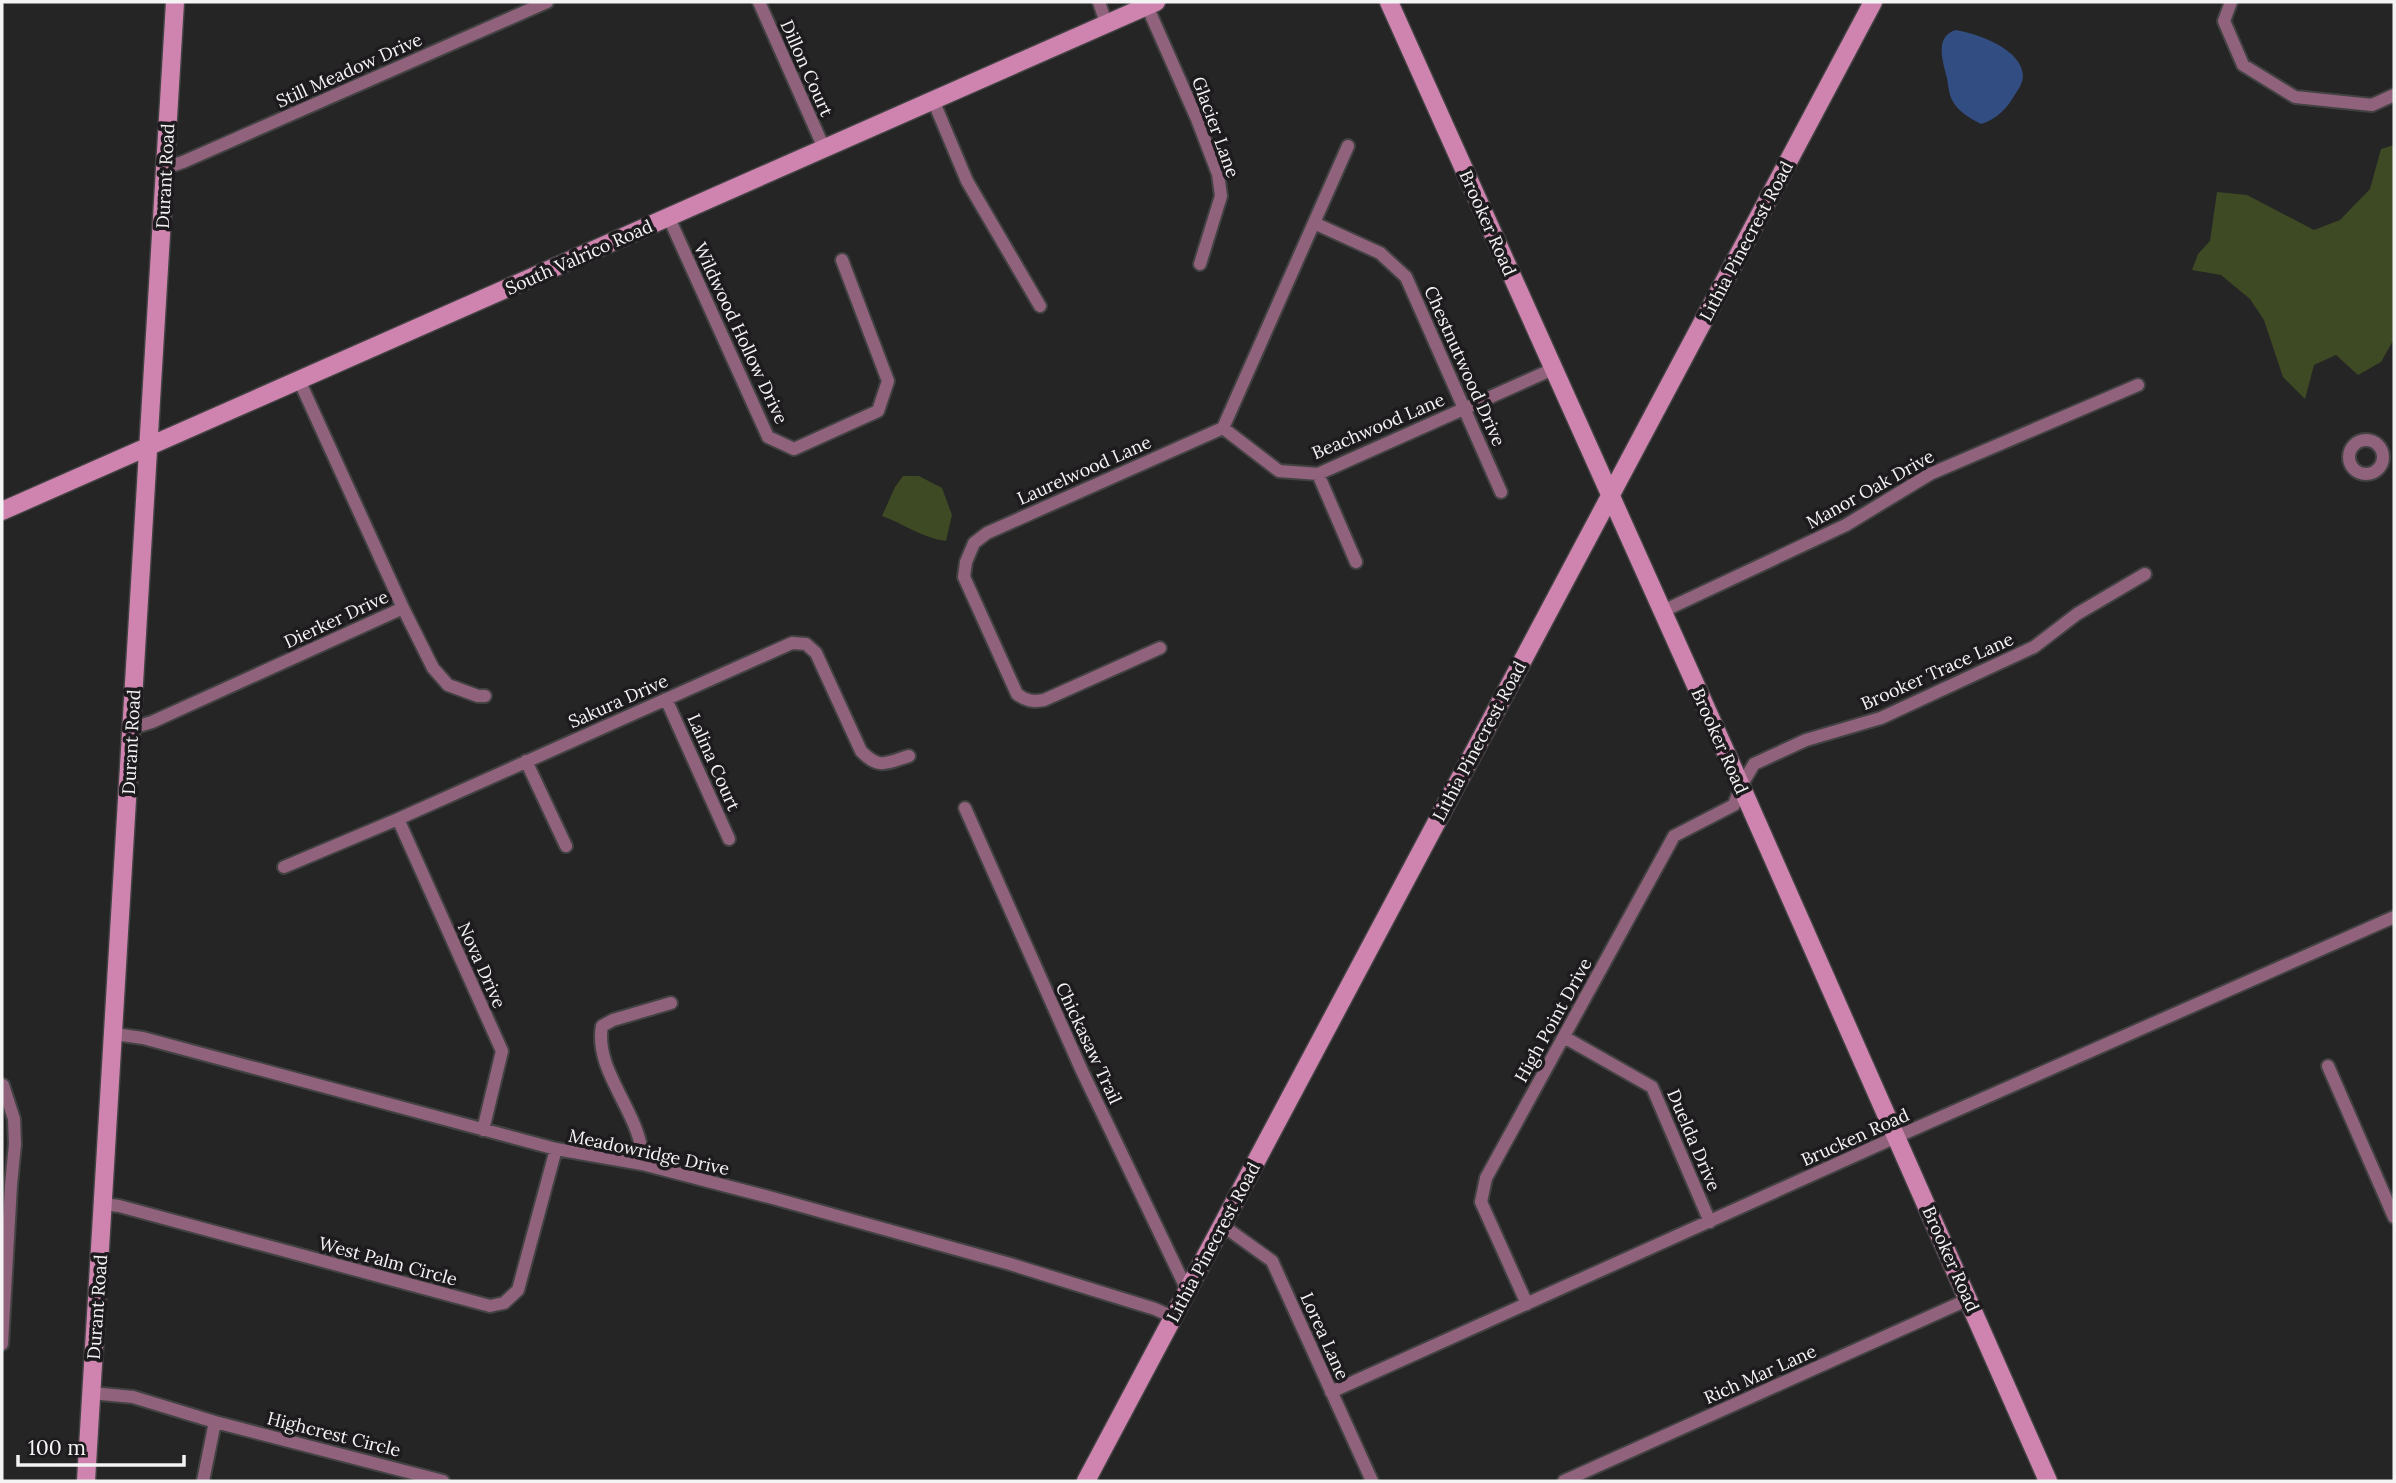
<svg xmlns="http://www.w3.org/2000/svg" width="2396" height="1483" viewBox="0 0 2396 1483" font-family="Lora,serif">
  <rect width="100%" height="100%" fill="#262526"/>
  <path fill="#3d4a23" d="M2394 145V339L2381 362 2358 375 2336 355 2314 365 2305 399 2283 377 2264 320 2250 299 2221 275 2192 270 2198 254 2210 241 2217 192 2247 195 2314 230 2340 220 2370 189 2381 149Z
    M903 476H919L942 488 952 515 946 541C923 538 904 524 882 516L895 487Z"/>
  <path fill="#324d82" d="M1956 30C1978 34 2023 49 2023 77 2022 86 2015 94 2011 101 2004 111 1993 121 1981 124 1970 118 1958 112 1952 100 1949 94 1948 85 1947 78 1943 62 1934 36 1956 30Z"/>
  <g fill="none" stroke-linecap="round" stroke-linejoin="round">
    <defs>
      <path id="street" d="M759 2 824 148
        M1099 2 1106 23
        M2231 2 2224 21 2243 65 2295 97 2372 105 2394 95
        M1147 6 1197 119 1218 174 1221 196 1200 264
        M933 100 967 181 1040 306
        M165 168 183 162 547 2
        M669 218 768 437 794 449 878 411 888 381 842 260
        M1314 223 1380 253 1406 277 1501 492
        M299 380 403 608 433 668 448 685 478 696H485
        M1223 428 1279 471 1318 474 1553 369
        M2349 457a17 17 0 1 1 34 0a17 17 0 1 1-34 0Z
        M1318 474 1356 562
        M1661 612 1846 525 1930 474 2138 385
        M1160 648 1044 700C1033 702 1026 701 1017 694L964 577 966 562 974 543 987 533 1223 428 1348 146
        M666 699 729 839
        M132 728 152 722 403 608
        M526 761 566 846
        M965 808 1082 1071 1187 1290
        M398 819 502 1051 483 1130
        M284 867 398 819 792 643 806 644 816 653 861 751C879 770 886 763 909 756
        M114 1034 143 1038 556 1149 642 1164 769 1197 1010 1264 1155 1309 1173 1317
        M1564 1037 1652 1087 1710 1222
        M2328 1066 2394 1217
        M642 1164C646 1118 593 1073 602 1026L613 1020 671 1003
        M103 1204 119 1206 490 1306 504 1303 518 1290 556 1149
        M1222 1225 1272 1261 1372 1481
        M1527 1304 1481 1202 1486 1178 1674 836 1734 805 1741 786 1754 764 1806 740 1881 718 2034 647 2077 614 2145 574
        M2 1344 11 1185 15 1144 14 1119 3 1085
        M1331 1392 1896 1137 2394 917
        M91 1393 133 1397 215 1422
        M203 1481 215 1422 443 1481
        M1564 1481 1969 1299"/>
      <path id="secondary" d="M1389 2 1741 786 2048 1481
        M2 511 1156 2
        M86 1481 175 2
        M1086 1481 1873 2"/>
    </defs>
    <use href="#street" stroke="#434243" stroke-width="16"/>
    <use href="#secondary" stroke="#434243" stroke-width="21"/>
    <use href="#street" stroke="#90627c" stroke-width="12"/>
    <use href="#secondary" stroke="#ce84ae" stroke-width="18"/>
  </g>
  <g text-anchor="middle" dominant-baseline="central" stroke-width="7" stroke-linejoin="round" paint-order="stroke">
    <g font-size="18" fill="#f5f4f5" stroke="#1d1b1d">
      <text transform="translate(807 68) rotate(66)">Dillon Court</text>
      <text transform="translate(349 70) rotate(-24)">Still Meadow Drive</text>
      <text transform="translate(1216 127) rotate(70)">Glacier Lane</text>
      <text transform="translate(165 176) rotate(-87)">Durant Road</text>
      <text transform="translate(1488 223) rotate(66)">Brooker Road</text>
      <text transform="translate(1746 241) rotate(-62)">Lithia Pinecrest Road</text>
      <text transform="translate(579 257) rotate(-24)">South Valrico Road</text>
      <text transform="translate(741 333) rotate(65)">Wildwood Hollow Drive</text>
      <text transform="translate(1465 366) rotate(66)">Chestnutwood Drive</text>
      <text transform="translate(1378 426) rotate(-23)">Beachwood Lane</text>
      <text transform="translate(1084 470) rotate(-24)">Laurelwood Lane</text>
      <text transform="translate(1870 489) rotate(-29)">Manor Oak Drive</text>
      <text transform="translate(336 619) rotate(-25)">Dierker Drive</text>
      <text transform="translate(1937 671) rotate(-24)">Brooker Trace Lane</text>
      <text transform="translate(618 701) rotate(-24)">Sakura Drive</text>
      <text transform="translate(1479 741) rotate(-62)">Lithia Pinecrest Road</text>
      <text transform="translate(1720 741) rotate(66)">Brooker Road</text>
      <text transform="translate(131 742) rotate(-87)">Durant Road</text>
      <text transform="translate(714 762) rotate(66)">Lalina Court</text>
      <text transform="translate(482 965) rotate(66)">Nova Drive</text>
      <text transform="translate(1553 1020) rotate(-61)">High Point Drive</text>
      <text transform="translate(1089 1043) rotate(65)">Chickasaw Trail</text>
      <text transform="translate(1855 1137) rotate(-24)">Brucken Road</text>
      <text transform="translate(1694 1140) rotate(67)">Duelda Drive</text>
      <text transform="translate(649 1152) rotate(12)">Meadowridge Drive</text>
      <text transform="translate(1213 1242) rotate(-62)">Lithia Pinecrest Road</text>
      <text transform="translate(1951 1259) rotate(66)">Brooker Road</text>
      <text transform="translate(388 1261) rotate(15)">West Palm Circle</text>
      <text transform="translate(97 1307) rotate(-86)">Durant Road</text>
      <text transform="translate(1325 1336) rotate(66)">Lorea Lane</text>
      <text transform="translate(1760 1374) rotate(-24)">Rich Mar Lane</text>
      <text transform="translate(334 1434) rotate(14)">Highcrest Circle</text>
    </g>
  </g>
  <rect width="2396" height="1483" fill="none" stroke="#f5f4f5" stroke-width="7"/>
  <path d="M18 1455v10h166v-10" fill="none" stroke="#f5f4f5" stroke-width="3.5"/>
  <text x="28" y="1455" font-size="21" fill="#f5f4f5" stroke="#1d1b1d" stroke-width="5" paint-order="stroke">100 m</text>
</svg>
